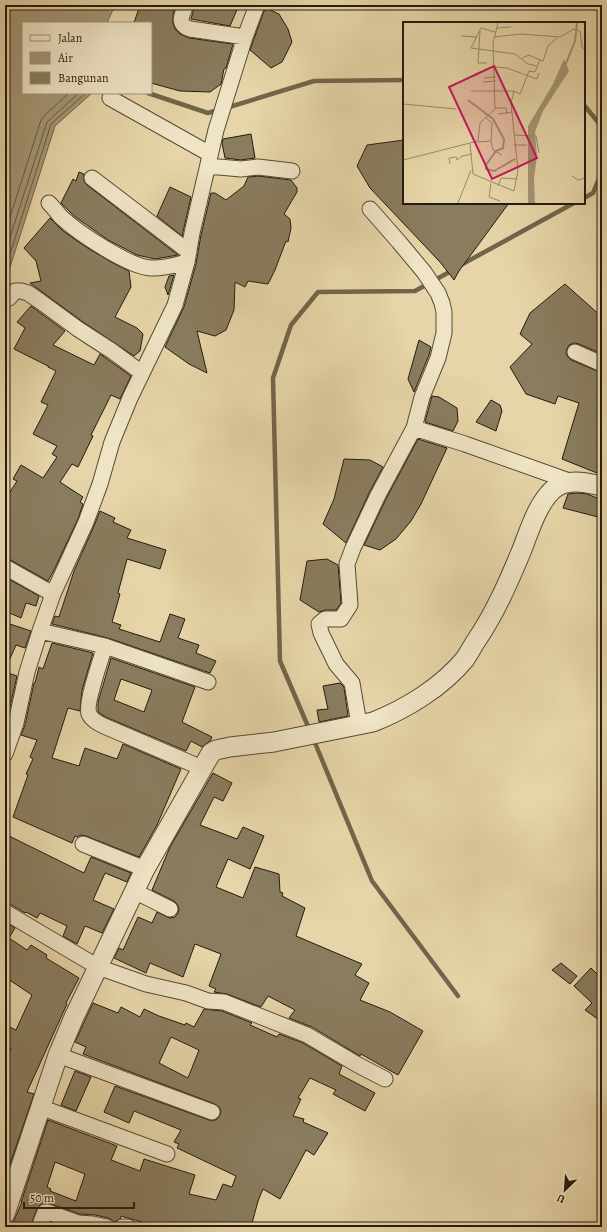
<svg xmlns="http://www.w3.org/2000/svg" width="607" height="1232" viewBox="0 0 607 1232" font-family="Alegreya,serif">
  <rect width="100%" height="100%" fill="#e6d5a8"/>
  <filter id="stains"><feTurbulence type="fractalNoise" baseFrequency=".005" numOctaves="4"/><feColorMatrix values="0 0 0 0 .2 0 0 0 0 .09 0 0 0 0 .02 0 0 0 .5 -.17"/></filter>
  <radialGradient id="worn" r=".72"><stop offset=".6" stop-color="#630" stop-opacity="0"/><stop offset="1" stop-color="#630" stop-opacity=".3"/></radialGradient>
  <path fill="#a49674" stroke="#71654c" d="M5 5H115L107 23H23V93H92L55 126 5 283Z"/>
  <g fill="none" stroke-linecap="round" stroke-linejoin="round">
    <path stroke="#645842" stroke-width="1" d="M5 233 41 120 45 115 69 93
      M5 253 47 122 79 93
      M5 270 51 124 86 93"/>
    <path stroke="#71654c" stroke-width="4.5" d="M148 93 208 113 218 110
      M584 105 602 127
      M226 108 314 81 404 80
      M584 198 593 193 602 171
      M459 266 574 203
      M310 731 280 661 273 378 291 325 318 292 415 291 453 270
      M313 738 372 881 458 996"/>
  </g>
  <path fill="#897c5f" stroke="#241b10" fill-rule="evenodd" d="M140 5H176L173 14V23L175 29 180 34 189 38 233 44 226 68 224 69 221 84 210 92 180 91 151 83V23H134Z
    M195 5H239L230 26 191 19Z
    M268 9 279 14 288 29 292 42 282 62 271 68 250 50 264 11Z
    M251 134 255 158 241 160 225 158 222 143 223 139Z
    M404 140V203H509L459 271 454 280 440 262 370 188 357 166 367 145Z
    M79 172 84 174V181L87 185 178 255 155 259 137 255 108 240 74 216 61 203 73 179 76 181Z
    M258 176 291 180 297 188V192L284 214 290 219 291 228 288 242 286 241 275 270 268 284 248 281 245 287 235 282 234 310 226 330 215 336 197 331 207 373 189 364 165 347 184 307 196 264 201 235 211 193H215L226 200 244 186 248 177Z
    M170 187 191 197 182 236 157 216Z
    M50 218 63 231 86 247 113 263 129 271 131 287 115 317 137 328 143 334 140 351 134 356 83 322 30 283 41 281 36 261 24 248Z
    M174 275 168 295 165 287 169 276Z
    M565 284 602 317V354L579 344 574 343 569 345 567 349 566 353 568 357 571 360 602 373V475L562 459 579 403 558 396 555 404 526 394 510 367 532 344 520 334 530 313Z
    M31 306 65 331 53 345 94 365 100 354 131 376 120 399 111 395 91 435 93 436 78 467 72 464 60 482 83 497 80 502 83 504 78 519 54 570 48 581 9 559 5 558V500L17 481 13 479 21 465 43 478 57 457 52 454 57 446 33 434 48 405 41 402 56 371 48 367V366L14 349 25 328 17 322Z
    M419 340 431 347 429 355 414 392 408 379Z
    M432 396 439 397 457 408 458 421 453 431 425 422Z
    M491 400 500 405 502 411 496 431 476 422Z
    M418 439 447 448 421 504 411 521 396 539 380 550 364 545 386 499Z
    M344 459 370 460 383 467 370 491 346 543 323 524 334 499Z
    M578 493 587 494 602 500V518L563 508 568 494Z
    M100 511 115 518 113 522 131 530 127 538 166 550 160 569 127 559 118 593 120 594 112 622 121 625 119 629 160 642 170 614 185 619 178 638 199 645 196 653 216 661 210 673 108 638 52 624 55 616 59 617 74 571 94 526Z
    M327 559 338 565 341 603 336 610H325L319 612 300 600 307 561Z
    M5 577 39 596 36 606 26 603 21 618 5 611Z
    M10 624 31 631 25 648 16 645 5 670V640Z
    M52 643 93 653 82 690 80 711 68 708 52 758 79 766 85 748 117 759 123 744 181 769 157 825 139 857 86 836 81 835 77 837 75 836 72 843 13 817 28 775 26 774 33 759 30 757 37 740 21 735 25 725 34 683H35L39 667 43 669Z
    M111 658 195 687 182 722 212 737 210 741 202 747 191 741 186 751 108 718 99 713 98 711V702ZM121 679 152 690 144 712 114 700Z
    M5 672 17 676 9 711 5 709Z
    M340 683 344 687 348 716 319 722 317 710 328 709 323 686Z
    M213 773 232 783 223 801 214 797 200 825 237 839 243 827 264 836 250 869 228 859 216 887 243 898 255 867 279 874 280 892 283 893 282 896 305 908 296 936 362 964 355 975 369 983 360 1000 390 1012 423 1031 398 1075 361 1054 360 1056 312 1027 289 1018 295 1010 268 996 261 1007 227 994 214 992 216 989 209 986 221 954 195 944 183 977 150 963 146 973 114 958 119 948 123 950 138 917 152 923 157 912 170 918 175 917 178 913 179 909 177 904 174 901 152 890 170 847Z
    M5 834 84 873 91 857 131 873 127 882 105 873 93 900 114 909 102 933 85 926 77 944 63 936 67 926 40 913 37 918 26 912 25 913 10 904 5 903Z
    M5 922 15 928 9 938 27 950 31 945 47 955 46 958 79 978 66 1003 67 1004 27 1092 34 1094 5 1179V1119L10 1107 5 1105V1061L11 1048 5 1045V1025L16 1030 32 995 5 977Z
    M561 963 577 976 570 984 552 970Z
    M591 968 602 979V1022L585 1010 592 1003 574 986Z
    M93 1003 118 1013 121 1007 140 1017 144 1009 159 1016 185 1025 186 1023 194 1027 204 1009 222 1011 252 1023 250 1025 277 1037 279 1034 303 1043 342 1066 339 1074 375 1093 365 1111 333 1094 336 1090 310 1078 298 1098 301 1099 293 1116 304 1119 303 1122 328 1133 314 1155 306 1150 280 1199 263 1189 258 1201 251 1227H159L121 1216 120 1219 114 1222 109 1218 95 1215 80 1214 48 1203 40 1205 37 1209 30 1227H24L13 1223 22 1202H21L48 1120 117 1146 111 1160 140 1171 144 1159 195 1175 189 1194 216 1200 223 1184 232 1187 236 1176 177 1148 179 1144 174 1142 181 1130 134 1111 129 1123 104 1112 115 1086 209 1120 213 1121 217 1119 220 1115 221 1111 219 1107 215 1104 83 1054 86 1047 75 1042ZM171 1037 199 1050 188 1078 159 1063ZM55 1162 85 1174 76 1201 50 1191 51 1189 47 1187Z
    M75 1071 91 1077 76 1111 61 1105Z"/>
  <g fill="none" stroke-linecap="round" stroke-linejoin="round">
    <defs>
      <path id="minor" d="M186 5C182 15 176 24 190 29L245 37
        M110 98 210 154
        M208 166 241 169 258 167 292 171
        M92 178 189 252
        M49 203C53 207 57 212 61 217 77 232 129 267 151 268 163 269 175 265 187 262
        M370 209 399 242 424 272 438 293 442 303 444 312V333L438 358 422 397 414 428
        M5 300 9 298 15 291H21L28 293 41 302 78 329 112 351 142 373
        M575 352 602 364
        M5 567 53 594
        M40 631 105 646 208 682
        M105 646C101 659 85 704 89 714 92 720 98 723 104 726L202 768
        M359 724 352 683 336 664 321 633 319 624 325 619H341L350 605 347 564 353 548 378 495 414 428 465 444 572 482
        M5 754 16 723 27 672 40 631 53 594 86 522 100 484 112 442 130 398 175 305 187 262 192 233 216 130 245 37 257 5
        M83 844 145 869
        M134 891 170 909
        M5 912 98 967 146 984 186 993 208 1001 224 1002 307 1035 358 1065 385 1079
        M58 1055 212 1112
        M40 1107 167 1154
        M39 1227 45 1212H48L78 1223 93 1224 107 1227
        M122 1227H128"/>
      <path id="tertiary" d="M5 1214 58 1055 74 1017 145 869 211 753 216 750 230 747 274 742 373 722C406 709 442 687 465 659 469 653 472 647 476 641 495 613 508 583 521 552 529 532 538 501 555 488 569 478 587 483 602 486"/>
    </defs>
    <use href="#minor" stroke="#544a36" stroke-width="17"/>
    <use href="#tertiary" stroke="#544a36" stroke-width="21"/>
    <use href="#minor" stroke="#efe4c6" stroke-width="15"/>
    <use href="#tertiary" stroke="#efe4c6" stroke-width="19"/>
  </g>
  <g transform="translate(403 22)">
    <rect width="182" height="182" fill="#e6d5a8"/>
    <path d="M161 37 166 49 140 89 132 110 134 134 131 157 132 181H125V104L150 62Z" fill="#a49674"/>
    <path fill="none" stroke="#a49674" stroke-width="2" d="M162 44 172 19 174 1M65 78 90 97 101 117 100 126 93 129 83 143V147L91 149 112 137"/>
    <path fill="none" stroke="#988b6b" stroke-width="1" d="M93 6 108 5M171 7 177 9 179 25 182 28M77 9 75 41H84M92 10 78 6 68 26 112 32 125 42 134 44M58 14 73 15M91 15 117 12 157 15 171 7M137 38 140 39 145 24 154 16M92 45 104 46 134 57 136 51M72 52 91 44M81 56 93 55M80 60 93 59M111 69 117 72 126 49 132 50 137 38 126 33 119 36M0 82 53 87M92 86H103L104 92M95 92 109 90M111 113 133 114 136 131M88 119 90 128 99 133M75 120 88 119 89 101 82 95M67 122 70 152 111 169 115 149 108 81 111 69H68M111 123H124M0 138 75 119 77 101 92 87 90 21 95 1M47 142 46 136 53 135 54 138 59 134 69 132M169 154 175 158 182 156M88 161 86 175 97 179M95 164 98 156 114 157M55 181 68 148"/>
    <path fill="#c2185b" fill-opacity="0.15" stroke="#c2185b" stroke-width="2" d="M91 44 134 136 89 157 46 65Z"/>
    <rect width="182" height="182" fill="none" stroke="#241b10" stroke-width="2"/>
  </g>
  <rect width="607" height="1232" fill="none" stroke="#e6d5a8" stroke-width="20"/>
  <rect x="6" y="6" width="595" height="1220" fill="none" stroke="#241b10" stroke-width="2"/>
  <rect x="10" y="10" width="587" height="1212" fill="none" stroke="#241b10"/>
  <rect x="22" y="22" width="130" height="72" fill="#efe4c6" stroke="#9e947d"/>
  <rect x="30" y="35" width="20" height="6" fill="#efe4c6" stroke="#9e947d"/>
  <text x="58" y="42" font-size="12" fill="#241b10">Jalan</text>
  <rect x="30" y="52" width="20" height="12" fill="#a49674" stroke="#9e947d"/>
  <text x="58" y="62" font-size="12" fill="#241b10">Air</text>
  <rect x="30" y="72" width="20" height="12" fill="#897c5f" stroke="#9e947d"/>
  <text x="58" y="82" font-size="12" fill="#241b10">Bangunan</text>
  <g transform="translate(565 1190) rotate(205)" stroke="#efe4c6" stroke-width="3" paint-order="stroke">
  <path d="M0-3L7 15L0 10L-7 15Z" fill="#241b10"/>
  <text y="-6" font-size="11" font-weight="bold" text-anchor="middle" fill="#241b10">U</text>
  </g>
  <path d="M24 1202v6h110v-6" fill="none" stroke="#241b10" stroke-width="2"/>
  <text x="30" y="1202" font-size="12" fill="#241b10" stroke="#efe4c6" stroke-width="3" paint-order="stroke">50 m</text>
  <rect width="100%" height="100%" filter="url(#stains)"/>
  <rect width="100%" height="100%" fill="url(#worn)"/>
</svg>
